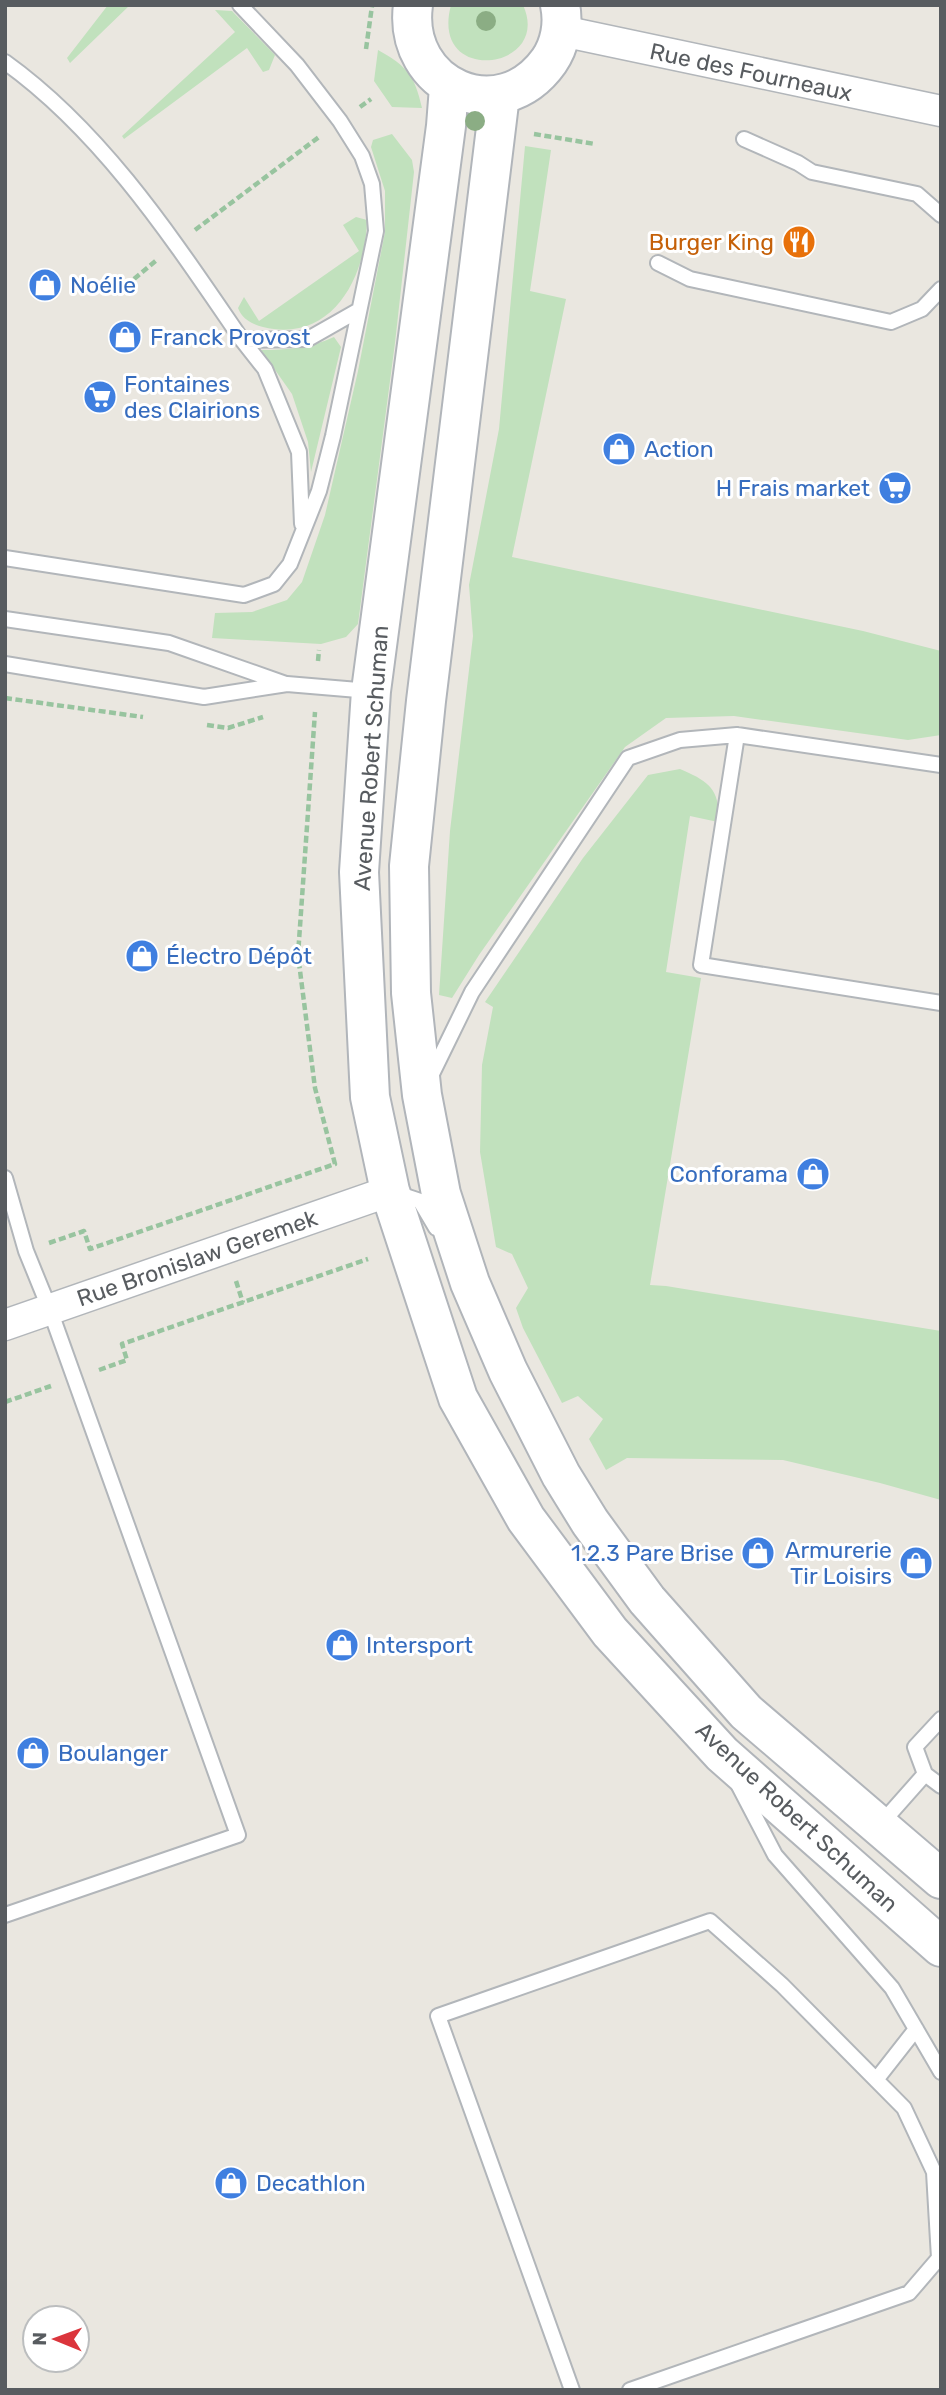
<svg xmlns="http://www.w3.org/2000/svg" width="946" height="2395" viewBox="0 0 946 2395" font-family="Rubik,sans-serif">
  <rect width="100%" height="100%" fill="#eae7e0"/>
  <path fill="#c1e1bd" d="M108 5H130L70 63 67 58Z
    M451 5H523C553 70 429 87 451 5Z
    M215 10 232 11 275 55 269 70 263 72 247 48 124 139 122 136 235 32Z
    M378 50C407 66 415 76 422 108L392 107 374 81Z
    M392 134 412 160 414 172 395 343 358 624 346 637 321 644 212 638 215 613 252 612 287 600 302 582 325 515 358 371 385 232V191L371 147 373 140Z
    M525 146 551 150 530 291 566 299 512 557 863 631 941 651V735L908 740 734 716 666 718 625 747 479 955 452 998 439 995 450 831 473 636 469 585 499 429Z
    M356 217 367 220C366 278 331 344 263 327 252 324 242 319 238 308L244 297 259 321 359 251 343 225Z
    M334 337 341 347 311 472 308 442 292 394 261 350C287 350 310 348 334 337Z
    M680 769C708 781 721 789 718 822L690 816 666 972 701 978 650 1285 666 1286 941 1331V1500L880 1483 783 1460 627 1458 606 1470 589 1439 603 1419 578 1396 562 1403 523 1328 516 1308 528 1288 512 1254 496 1247 480 1152 482 1065 493 1007 485 1002 583 858 648 775Z"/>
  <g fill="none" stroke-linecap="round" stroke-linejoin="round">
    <defs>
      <path id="lane" d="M5 62C104 133 174 241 242 340L308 339 359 310
        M744 139 798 163 812 172 917 194 941 215
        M658 263 690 279 891 322 922 309 941 289
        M242 340 265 369 299 452 302 524
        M5 558 244 595 274 584 290 564 319 491 333 436 376 231 372 184 362 156 340 121 297 65 240 5
        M5 619 169 643 286 684
        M5 664 204 697 287 684 370 691
        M737 735 701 965 941 1003
        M430 1078 472 992 628 758 680 740 737 735 941 765
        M5 1178 26 1251 50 1310 238 1835 5 1915
        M396 1193 420 1201 436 1228
        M925 1774 915 1747 941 1719
        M739 1786 775 1855 892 1988 941 2072
        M879 1826 925 1774 941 1786
        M876 2080 916 2029
        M572 2390 438 2016 710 1921 782 1985 904 2108 934 2172 939 2258 909 2293 630 2390"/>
      <path id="street" d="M562 31 941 111
        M5 1325 390 1191"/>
      <path id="secondary" d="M413 5C402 87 500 130 549 61 560 45 564 24 560 5
        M449 87 446 126 371 691 359 872 370 1097 390 1191 458 1398 526 1519 610 1632 722 1754 941 1947
        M500 95 426 701 409 866 411 993 422 1095 441 1194 470 1283 508 1371 561 1475 590 1522 647 1600 746 1712 941 1879"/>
    </defs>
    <use href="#lane" stroke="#b2b6ba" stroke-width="18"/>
    <use href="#street" stroke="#b2b6ba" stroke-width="33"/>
    <use href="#secondary" stroke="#b1b5ba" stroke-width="42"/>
    <path stroke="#98c49f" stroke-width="4.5" stroke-dasharray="7 3.5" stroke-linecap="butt" d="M366 49 372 6
      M360 107 371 99
      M534 134 595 144
      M195 230 319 137
      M134 279 158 259
      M318 661 319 650
      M5 698 143 717
      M207 725 228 728 263 717
      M49 1243 84 1231 90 1249 335 1164 315 1088 298 955 315 712
      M236 1281 243 1303
      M99 1370 127 1360 122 1344 368 1259
      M5 1402 51 1386"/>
    <use href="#lane" stroke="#fff" stroke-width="14"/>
    <use href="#street" stroke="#fff" stroke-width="30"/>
    <use href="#secondary" stroke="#fff" stroke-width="38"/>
  </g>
  <g fill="#8bad84">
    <circle cx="486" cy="21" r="10"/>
    <circle cx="475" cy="121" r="10"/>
  </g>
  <defs>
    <symbol id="restaurant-disc" viewBox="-11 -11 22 22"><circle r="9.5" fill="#e8710a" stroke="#fff"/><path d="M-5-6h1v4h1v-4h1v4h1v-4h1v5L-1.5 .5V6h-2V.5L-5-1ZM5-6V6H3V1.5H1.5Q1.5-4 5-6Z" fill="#fff"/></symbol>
    <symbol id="shop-disc" viewBox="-11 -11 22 22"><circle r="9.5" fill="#3f7fe0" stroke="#fff"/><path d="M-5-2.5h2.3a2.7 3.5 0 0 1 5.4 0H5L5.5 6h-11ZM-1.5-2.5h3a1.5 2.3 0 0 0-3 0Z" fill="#fff"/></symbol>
    <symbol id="supermarket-disc" viewBox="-11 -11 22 22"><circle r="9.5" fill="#3f7fe0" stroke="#fff"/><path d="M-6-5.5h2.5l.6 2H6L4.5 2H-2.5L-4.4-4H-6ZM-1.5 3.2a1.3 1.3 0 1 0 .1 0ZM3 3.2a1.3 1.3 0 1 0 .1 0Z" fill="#fff"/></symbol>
  </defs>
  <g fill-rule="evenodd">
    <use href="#restaurant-disc" x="780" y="223" width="38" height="38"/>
    <use href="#shop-disc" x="26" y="266" width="38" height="38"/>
    <use href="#shop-disc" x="106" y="318" width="38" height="38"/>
    <use href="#supermarket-disc" x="81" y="378" width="38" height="38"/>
    <use href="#shop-disc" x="600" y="430" width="38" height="38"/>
    <use href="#supermarket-disc" x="876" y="469" width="38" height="38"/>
    <use href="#shop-disc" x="123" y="937" width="38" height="38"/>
    <use href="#shop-disc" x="794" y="1155" width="38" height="38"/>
    <use href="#shop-disc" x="739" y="1534" width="38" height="38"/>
    <use href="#shop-disc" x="897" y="1544" width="38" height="38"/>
    <use href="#shop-disc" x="323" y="1626" width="38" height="38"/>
    <use href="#shop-disc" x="14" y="1734" width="38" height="38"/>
    <use href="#shop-disc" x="212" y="2164" width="38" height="38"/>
  </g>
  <g text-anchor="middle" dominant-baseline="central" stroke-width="6" stroke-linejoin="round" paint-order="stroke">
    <g font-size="23" fill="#585c60" stroke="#fff">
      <text transform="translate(751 72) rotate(12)">Rue des Fourneaux</text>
      <text transform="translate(371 758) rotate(-86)">Avenue Robert Schuman</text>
      <text transform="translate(197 1258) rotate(-19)">Rue Bronislaw Geremek</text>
      <text transform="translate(797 1817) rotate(43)">Avenue Robert Schuman</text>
    </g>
    <g font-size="23" fill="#c56008" stroke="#fff" text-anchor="end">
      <text x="774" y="242">Burger King</text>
    </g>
    <g font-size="23" fill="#366cbe" stroke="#fff" text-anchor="start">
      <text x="70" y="285">Noélie</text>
      <text x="150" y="337">Franck Provost</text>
      <text x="124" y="384">Fontaines<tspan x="124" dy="26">des Clairions</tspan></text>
      <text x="644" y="449">Action</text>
      <text x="870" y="488" text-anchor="end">H Frais market</text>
      <text x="166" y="956">Électro Dépôt</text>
      <text x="788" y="1174" text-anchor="end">Conforama</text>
      <text x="892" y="1550" text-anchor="end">Armurerie<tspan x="892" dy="26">Tir Loisirs</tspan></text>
      <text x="734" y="1553" text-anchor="end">1.2.3 Pare Brise</text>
      <text x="366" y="1645">Intersport</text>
      <text x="58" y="1753">Boulanger</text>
      <text x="256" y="2183">Decathlon</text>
    </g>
  </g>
  <rect width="946" height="2395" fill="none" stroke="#585c60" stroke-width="14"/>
  <g transform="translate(56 2339) rotate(271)"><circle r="33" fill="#ffffff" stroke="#bcbebf" stroke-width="2"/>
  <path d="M0-5L12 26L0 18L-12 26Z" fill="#db353c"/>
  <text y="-10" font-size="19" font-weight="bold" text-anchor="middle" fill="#585c60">N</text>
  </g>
</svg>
